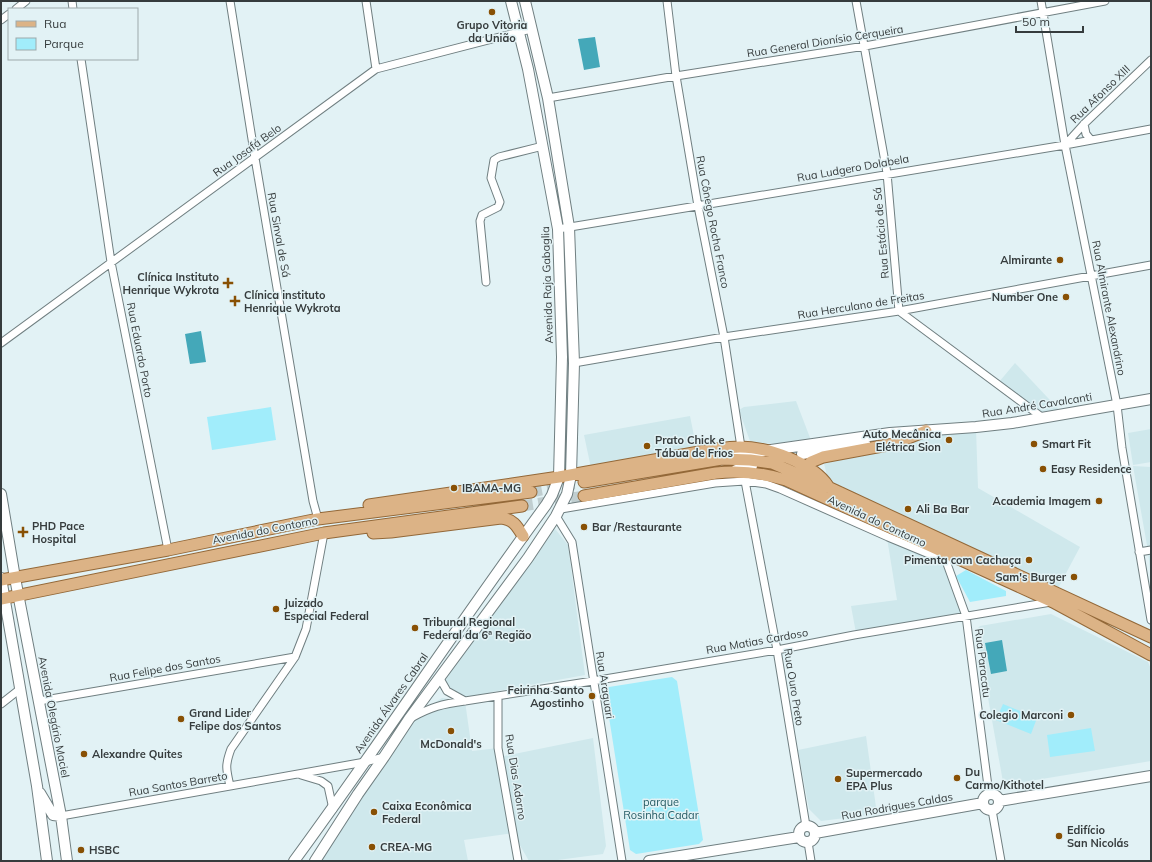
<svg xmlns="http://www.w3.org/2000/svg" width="1152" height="862" viewBox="0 0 1152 862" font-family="Mulish,sans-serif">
  <rect width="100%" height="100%" fill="#e2f2f5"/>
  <path fill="#cfe8ec" d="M1015 363 1064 415 1043 418 999 382Z
    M796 401 812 443 751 444 739 410 744 407Z
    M690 416 697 451 591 468 584 435Z
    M976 429 978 488 1080 547 1056 592 830 487 822 456Z
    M1151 429V462L1133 465 1128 433Z
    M1133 466 1151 467V580L1148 551Z
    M551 524 568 545 585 675 492 692 465 701 472 751 498 748 499 757 593 738 606 846 603 854 550 861H529L513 833 464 840 468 861H315L409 719 442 698 464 701 447 691 439 677Z
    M887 538 945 562 964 615 856 633 851 606 897 600Z
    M1051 614 1148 662 1151 669V761L1005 785 1003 782 976 630 980 626Z
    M866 736 877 814 821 821 809 809 798 750Z"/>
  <path fill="#a1edfb" d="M271 407 276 440 212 450 207 417Z
    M966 570 1006 591V596L970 602 956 576Z
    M672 677 677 681 703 840 699 844 636 854 630 850 605 692 609 687Z
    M1003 704 1037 718 1031 734 996 720Z
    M1091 728 1095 751 1050 757 1047 735Z"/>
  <path fill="#44a8b9" d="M595 37 600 67 584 70 578 39Z
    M201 331 206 362 190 364 185 334Z
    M1002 640 1007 671 991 674 985 643Z"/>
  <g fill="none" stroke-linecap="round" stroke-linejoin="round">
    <path stroke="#c0ced0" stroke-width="11" stroke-dasharray="11 5.5" stroke-linecap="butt" d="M531 492 584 482
      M522 506 584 496"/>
    <defs>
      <path id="street" d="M72 1 73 9
        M230 1 255 158 313 501 318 519
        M366 1 376 69
        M667 1 676 76 698 206 724 337 741 447
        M856 1 887 173 899 311 1043 418
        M1041 1 1065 145 1117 405 1122 448 1151 620
        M16 9 26 1
        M1 20 9 14
        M81 59 111 262 168 550
        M548 98 676 76 865 46 1105 1
        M1084 124 1086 134 1091 140
        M1065 145 1084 124 1151 60
        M558 229 1065 145 1151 129
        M486 282 480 221 482 215 498 207 500 202 491 178 494 160 499 157 543 146
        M1 343 376 69 531 29
        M574 363 724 337 899 311 1151 265
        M745 481 777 650 806 826
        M561 509 715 483 745 481 766 484 780 489 888 537 946 561 966 616 989 794
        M556 516 572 542 622 861
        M1139 552 1151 550
        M439 677 447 691 465 701
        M498 696V748L518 861
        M39 701 295 657
        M1 704 20 689
        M411 718C431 707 442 704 465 701L593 681 777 650 854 635 1051 602
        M301 775 321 781 328 786 333 809
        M230 786C226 769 225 765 231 749L295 657 306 629 324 533
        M992 810 1001 861
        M61 816 365 762 384 757
        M808 842 811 861"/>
      <path id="secondary" d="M802 454 865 443
        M732 457 764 451 890 433 976 427 1012 423 1151 399
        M736 470 752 466
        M1 494 15 578 61 816 67 861
        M1 578 37 786 47 861
        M40 793 53 815 61 816
        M983 802a8 8 0 1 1 16 0a8 8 0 1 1-16 0Z
        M999 801 1151 776
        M799 834a8 8 0 1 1 16 0a8 8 0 1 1-16 0Z
        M815 833 983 803
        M294 861C380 744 460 622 546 505L552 495 559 477 562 357 558 229 528 69 511 1
        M315 861 358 794 384 757 409 719 528 558 556 516 567 494 571 475 574 363 569 227 548 98 525 1
        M649 861 799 837"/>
      <path id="primary" d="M808 468 811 462 823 457 893 444 926 431
        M584 482 722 459 750 460 772 463 830 488 1151 637
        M584 496 716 473C740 470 762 473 786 480L1053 602 1151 655
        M369 505 559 477 716 449C724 448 732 447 740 447 767 447 813 463 828 486
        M373 533 391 532 501 518C513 519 517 526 523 536
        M1 580 168 550 318 519 531 492
        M1 599 324 533 522 506"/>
    </defs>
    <use href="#street" stroke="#707f81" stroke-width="9"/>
    <use href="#secondary" stroke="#707f81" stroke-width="12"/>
    <use href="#primary" stroke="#936838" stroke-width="13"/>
    <use href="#street" stroke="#fff" stroke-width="7"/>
    <use href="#secondary" stroke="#fff" stroke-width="10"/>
    <use href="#primary" stroke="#dcb386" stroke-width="11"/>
  </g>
  <g fill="#885004" stroke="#e2f2f5" stroke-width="1.5">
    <circle cx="492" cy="12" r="4"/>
    <circle cx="1060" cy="260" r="4"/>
    <path d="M226 277h4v4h4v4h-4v4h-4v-4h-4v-4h4z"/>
    <circle cx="1066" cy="297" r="4"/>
    <path d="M233 295h4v4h4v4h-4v4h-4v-4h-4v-4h4z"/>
    <circle cx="949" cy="440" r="4"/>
    <circle cx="1034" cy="444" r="4"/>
    <circle cx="647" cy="446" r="4"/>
    <circle cx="1043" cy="469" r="4"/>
    <circle cx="454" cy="488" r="4"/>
    <circle cx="1099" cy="501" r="4"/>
    <circle cx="908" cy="509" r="4"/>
    <circle cx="584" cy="527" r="4"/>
    <path d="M21 526h4v4h4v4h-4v4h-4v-4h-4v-4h4z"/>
    <circle cx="1029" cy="560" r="4"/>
    <circle cx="1074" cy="577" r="4"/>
    <circle cx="276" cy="609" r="4"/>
    <circle cx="415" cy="628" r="4"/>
    <circle cx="592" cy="696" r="4"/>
    <circle cx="1071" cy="715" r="4"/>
    <circle cx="181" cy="719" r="4"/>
    <circle cx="451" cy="731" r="4"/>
    <circle cx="84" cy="754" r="4"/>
    <circle cx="957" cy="778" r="4"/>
    <circle cx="838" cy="779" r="4"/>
    <circle cx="374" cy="812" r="4"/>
    <circle cx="1059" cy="836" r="4"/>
    <circle cx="372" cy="847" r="4"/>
    <circle cx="81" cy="850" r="4"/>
  </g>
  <g text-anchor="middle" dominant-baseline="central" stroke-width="3" stroke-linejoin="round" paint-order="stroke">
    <g font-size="11" font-weight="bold" fill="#363c3d" stroke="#e2f2f5" text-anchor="start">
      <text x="492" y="25" text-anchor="middle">Grupo Vitoria<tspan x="492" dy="13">da União</tspan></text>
      <text x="1052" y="260" text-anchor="end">Almirante</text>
      <text x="219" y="277" text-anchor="end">Clínica Instituto<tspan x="219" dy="13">Henrique Wykrota</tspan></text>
      <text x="244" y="295">Clínica instituto<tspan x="244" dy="13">Henrique Wykrota</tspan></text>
      <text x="1058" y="297" text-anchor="end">Number One</text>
      <text x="941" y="434" text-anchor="end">Auto Mecânica<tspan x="941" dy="13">Elétrica Sion</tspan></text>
      <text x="655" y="440">Prato Chick e<tspan x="655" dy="13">Tábua de Frios</tspan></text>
      <text x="1042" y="444">Smart Fit</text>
      <text x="1051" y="469">Easy Residence</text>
      <text x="462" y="488">IBAMA-MG</text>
      <text x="1091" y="501" text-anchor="end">Academia Imagem</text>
      <text x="916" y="509">Ali Ba Bar</text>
      <text x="32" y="526">PHD Pace<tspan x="32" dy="13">Hospital</tspan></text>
      <text x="592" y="527">Bar /Restaurante</text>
      <text x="1021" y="560" text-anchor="end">Pimenta com Cachaça</text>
      <text x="1066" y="577" text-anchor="end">Sam's Burger</text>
      <text x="284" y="603">Juizado<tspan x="284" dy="13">Especial Federal</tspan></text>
      <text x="423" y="622">Tribunal Regional<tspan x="423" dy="13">Federal da 6ª Região</tspan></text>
      <text x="584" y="690" text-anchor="end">Feirinha Santo<tspan x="584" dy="13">Agostinho</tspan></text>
      <text x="189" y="713">Grand Lider<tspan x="189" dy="13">Felipe dos Santos</tspan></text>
      <text x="1063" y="715" text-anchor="end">Colegio Marconi</text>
      <text x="451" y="744" text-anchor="middle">McDonald's</text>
      <text x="92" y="754">Alexandre Quites</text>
      <text x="965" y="772">Du<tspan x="965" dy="13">Carmo/Kithotel</tspan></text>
      <text x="846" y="773">Supermercado<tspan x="846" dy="13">EPA Plus</tspan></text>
      <text x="382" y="806">Caixa Econômica<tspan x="382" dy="13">Federal</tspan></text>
      <text x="1067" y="830">Edifício<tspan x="1067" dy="13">San Nicolás</tspan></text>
      <text x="380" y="847">CREA-MG</text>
      <text x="89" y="850">HSBC</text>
    </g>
    <g font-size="11" fill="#363c3d" stroke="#e2f2f5">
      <text transform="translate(825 41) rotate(-9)">Rua General Dionísio Cerqueira</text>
      <text transform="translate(1100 94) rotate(-44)">Rua Afonso XIII</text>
      <text transform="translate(247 150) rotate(-36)">Rua Josafá Belo</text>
      <text transform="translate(853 168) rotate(-10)">Rua Ludgero Dolabela</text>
      <text transform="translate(713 222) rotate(79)">Rua Cônego Rocha Franco</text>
      <text transform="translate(881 233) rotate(-95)">Rua Estácio de Sá</text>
      <text transform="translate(279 235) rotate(80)">Rua Sinval de Sá</text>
      <text transform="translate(547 285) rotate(-92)">Avenida Raja Gabaglia</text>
      <text transform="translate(861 305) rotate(-9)">Rua Herculano de Freitas</text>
      <text transform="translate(1109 308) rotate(79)">Rua Almirante Alexandrino</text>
      <text transform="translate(140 350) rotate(79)">Rua Eduardo Porto</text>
      <text transform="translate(1037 405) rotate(-9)">Rua André Cavalcanti</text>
      <text transform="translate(877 521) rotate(25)">Avenida do Contorno</text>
      <text transform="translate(265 530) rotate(-11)">Avenida do Contorno</text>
      <text transform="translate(757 641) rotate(-10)">Rua Matias Cardoso</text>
      <text transform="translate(983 663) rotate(83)">Rua Paracatu</text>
      <text transform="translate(165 668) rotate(-10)">Rua Felipe dos Santos</text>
      <text transform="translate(605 685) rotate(81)">Rua Araguari</text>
      <text transform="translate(794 687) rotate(81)">Rua Ouro Preto</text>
      <text transform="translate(391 703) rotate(-55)">Avenida Álvares Cabral</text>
      <text transform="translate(54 717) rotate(79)">Avenida Olegário Maciel</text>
      <text transform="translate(516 777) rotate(81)">Rua Dias Adorno</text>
      <text transform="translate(178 784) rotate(-10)">Rua Santos Barreto</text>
      <text transform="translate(897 806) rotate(-10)">Rua Rodrigues Caldas</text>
    </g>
    <g font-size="11" fill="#255c65" stroke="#e2f2f5">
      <text x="661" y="802">parque<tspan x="661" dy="13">Rosinha Cadar</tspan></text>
    </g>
  </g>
  <rect width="1152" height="862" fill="none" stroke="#363c3d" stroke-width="4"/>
  <rect x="8" y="8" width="130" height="52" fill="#e2f2f5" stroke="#9da9ab"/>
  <rect x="16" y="21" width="20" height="6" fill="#dcb386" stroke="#9da9ab"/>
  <text x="44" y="28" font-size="12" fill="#363c3d">Rua</text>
  <rect x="16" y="38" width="20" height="12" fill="#a1edfb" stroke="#9da9ab"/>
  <text x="44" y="48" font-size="12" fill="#363c3d">Parque</text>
  <path d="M1016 26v6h67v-6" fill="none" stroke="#363c3d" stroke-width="2"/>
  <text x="1022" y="26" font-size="12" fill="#363c3d" stroke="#e2f2f5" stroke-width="3" paint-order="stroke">50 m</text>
</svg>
